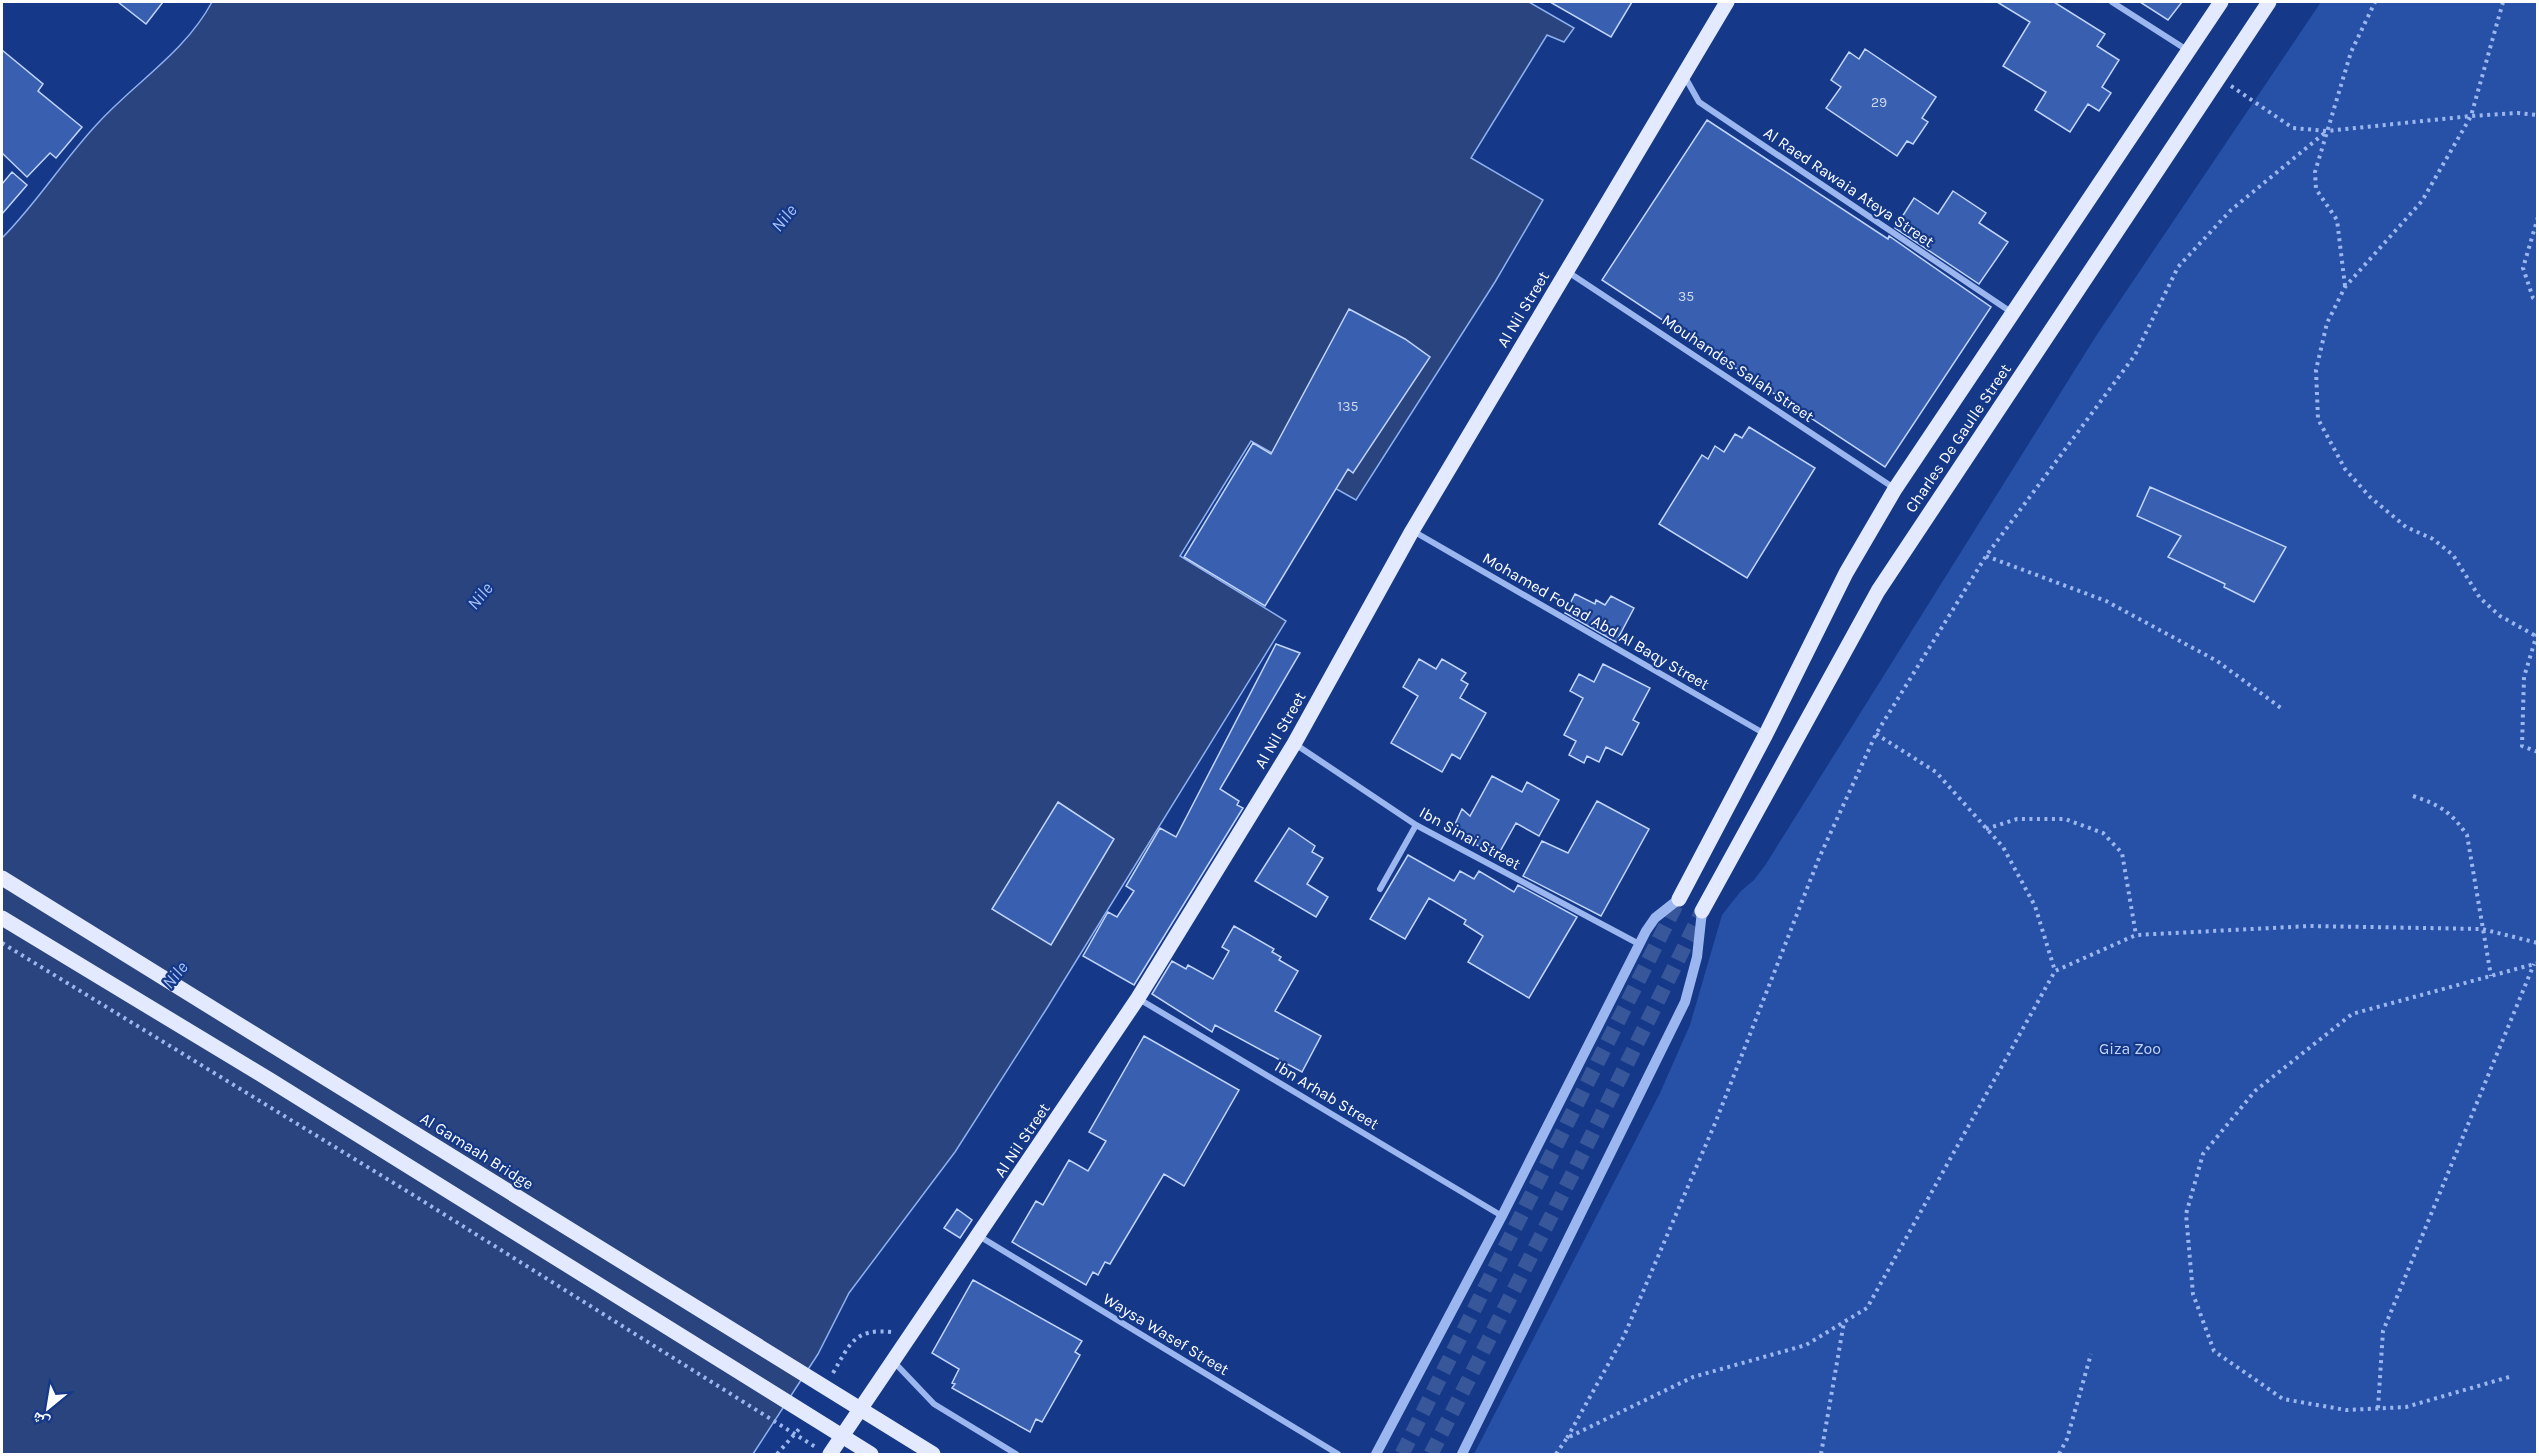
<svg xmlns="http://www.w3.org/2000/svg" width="2539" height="1456" viewBox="0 0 2539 1456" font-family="Karla,'Noto Naskh Arabic',sans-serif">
  <rect width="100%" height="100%" fill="#153988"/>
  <path fill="#2751a7" d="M2321 2H2537V1454H1474L1660 1093 1690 1025 1722 915 1741 891 1754 880 1766 864 2096 336Z"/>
  <path fill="#29447f" stroke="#8eb0f1" stroke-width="1.5" d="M212 2H1529L1574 28 1564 42 1547 35 1471 158 1543 200 1495 282 1356 500 1251 441 1180 556 1286 621 1047 1008 955 1152 849 1293 818 1354 753 1454H2V238C37 203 64 159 99 122 137 81 185 52 212 2Z"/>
  <path fill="#3960b0" stroke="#c1d4fb" stroke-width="1.5" d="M118 2H163L146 24Z
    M1550 2H1632L1611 37Z
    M1997 2H2054L2105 34 2097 46 2119 60 2102 87 2111 93 2099 111 2088 104 2070 132 2035 110 2046 92 2003 66 2030 22Z
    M2140 2H2182L2168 20Z
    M1865 49 1936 97 1922 118 1928 122 1913 144 1907 141 1897 156 1826 108 1841 87 1831 80 1849 52 1859 59Z
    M2 50 43 84 38 91 82 127 56 158 50 153 27 177 2 153Z
    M1707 120 1888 239 1889 236 1991 307 1885 467 1602 280Z
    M12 172 27 185 2 214V184Z
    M1953 191 1986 213 1979 223 2008 242 1979 284 1895 228 1914 198 1938 214Z
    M1349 309 1405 339 1430 357 1353 473 1348 469 1265 606 1184 557 1253 443 1271 454Z
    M1749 427 1815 468 1747 578 1659 524 1702 455 1708 459 1715 446 1724 452 1735 434 1742 438Z
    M2150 487 2286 547 2254 602 2224 587 2225 584 2168 557 2181 536 2137 516Z
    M1575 594 1595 604 1596 600 1605 605 1611 596 1634 608 1616 642 1565 613Z
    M1276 644 1300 653 1220 789 1239 801 1237 805 1243 808 1134 985 1083 956 1108 912 1117 917 1134 891 1126 886 1160 828 1176 837Z
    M1419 659 1436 669 1442 659 1466 673 1461 680 1468 684 1460 698 1486 713 1460 759 1452 754 1442 772 1391 743 1418 696 1403 687Z
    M1603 664 1650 688 1633 720 1639 723 1622 755 1606 747 1599 762 1587 756 1584 763 1569 755 1576 741 1564 735 1583 698 1570 691 1579 674 1594 682Z
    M1492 776 1522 792 1527 782 1559 800 1539 836 1516 823 1498 855 1451 833 1462 809 1470 816Z
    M1597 801 1649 829 1601 916 1523 876 1542 841 1568 853Z
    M1058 802 1114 839 1051 945 992 909Z
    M1289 828 1315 846 1312 852 1323 858 1307 884 1328 897 1316 917 1255 881Z
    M1408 855 1454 881 1460 871 1474 879 1479 871 1514 892 1518 885 1577 917 1529 998 1468 962 1483 936 1464 924 1466 920 1429 898 1405 939 1370 919Z
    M1234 926 1274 949 1272 952 1281 957 1279 960 1298 971 1275 1011 1321 1036 1302 1072 1215 1025 1212 1032 1152 994 1172 961 1186 969 1188 965 1213 979 1229 951 1222 947Z
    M1144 1036 1239 1090 1184 1186 1164 1174 1110 1264 1105 1262 1098 1275 1093 1272 1086 1285 1012 1242 1036 1201 1043 1205 1069 1160 1088 1171 1106 1141 1089 1132Z
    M957 1209 972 1220 960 1238 944 1228Z
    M973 1280 1082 1341 1075 1352 1080 1355 1042 1422 1036 1419 1030 1432 952 1388 955 1384 952 1383 959 1369 932 1353Z"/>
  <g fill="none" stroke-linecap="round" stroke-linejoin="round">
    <path stroke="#38579a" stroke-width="15" stroke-dasharray="15 8" stroke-linecap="butt" d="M1402 1454 1679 899
      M1431 1454 1576 1167 1702 911"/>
    <path stroke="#9cb7ef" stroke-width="4" stroke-dasharray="3 4.5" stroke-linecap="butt" d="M2503 2 2471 116 2422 201 2345 287 2327 323 2316 370 2318 419 2345 469 2370 497 2406 527 2433 539 2453 555 2480 598 2500 616 2536 636
      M2231 86 2293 128 2327 131 2471 116 2518 113 2538 115
      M2538 217 2523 268 2533 298 2538 302
      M2345 286 2337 220 2316 189 2315 172 2351 52 2375 2
      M1986 556 2106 601 2217 661 2281 708
      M2537 634 2524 677 2522 746 2538 752
      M1876 734 1936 772 2003 847 2035 906 2055 971
      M2413 796C2440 805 2451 812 2467 835L2491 976
      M1986 829 2017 819H2065L2103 833 2122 853 2136 935
      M2 943 410 1193 817 1448
      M833 1373C850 1344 854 1328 892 1332
      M2509 1377 2406 1407 2346 1410 2283 1399 2214 1351 2193 1294 2186 1214 2203 1154 2255 1091 2352 1014 2538 963
      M2378 1408 2383 1331 2534 964
      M1567 1438 1624 1336 1716 1121 1819 858 1876 734 1986 556 2135 355 2178 267 2231 210 2327 131
      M777 1454 800 1428
      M1556 1454 1567 1438 1693 1377 1806 1345 1867 1308 2055 971 2136 935 2310 926 2482 929 2538 943
      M1821 1454 1844 1322
      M2059 1454 2067 1439 2091 1354"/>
    <path stroke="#9cb7ef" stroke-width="6" d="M2112 2 2187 50
      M1685 77 1699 102 2011 312
      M1568 272 1894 488
      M1413 531 1765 734
      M1295 744 1416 825 1639 944
      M1380 889 1416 825
      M1139 999 1502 1216
      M979 1236 1338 1454
      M893 1361 934 1404 1016 1454"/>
    <path stroke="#9cb7ef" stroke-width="10" d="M1376 1454 1502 1216 1646 931 1655 918 1679 899
      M1462 1454 1685 1002 1697 957 1702 911"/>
    <path stroke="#e3eaff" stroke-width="15" d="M1679 899 1766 734 1846 573 1895 489 2221 2
      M1702 911 1878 591 2269 2
      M830 1454 1138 998 1294 744 1412 531 1727 2"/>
    <path stroke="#e3eaff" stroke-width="15" d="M2 878 933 1454
      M2 918 270 1080 871 1454"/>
  </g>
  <g text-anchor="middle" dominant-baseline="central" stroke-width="4.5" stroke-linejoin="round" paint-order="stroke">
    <g font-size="14" fill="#ced7eb">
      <text x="1879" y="102">29</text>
      <text x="1686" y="296">35</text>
      <text x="1348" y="406">135</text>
    </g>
    <g font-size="16" fill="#fff" stroke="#153988">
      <text transform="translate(1849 187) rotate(34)">Al Raed Rawaia Ateya Street</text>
      <text transform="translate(1523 309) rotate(-59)">Al Nil Street</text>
      <text transform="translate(1738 368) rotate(34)">Mouhandes Salah Street</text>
      <text transform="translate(1958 438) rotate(-56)">Charles De Gaulle Street</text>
      <text transform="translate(1596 621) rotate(30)">Mohamed Fouad Abd Al Baqy Street</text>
      <text transform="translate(1280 730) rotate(-60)">Al Nil Street</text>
      <text transform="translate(1470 838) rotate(29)">Ibn Sinai Street</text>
      <text transform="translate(1327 1095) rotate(31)">Ibn Arhab Street</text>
      <text transform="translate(1022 1140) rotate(-56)">Al Nil Street</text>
      <text transform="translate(477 1151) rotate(32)">Al Gamaah Bridge</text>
      <text transform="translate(1166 1334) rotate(31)">Waysa Wasef Street</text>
    </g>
    <g font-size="16" fill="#c1d4fb" stroke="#153988">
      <text x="2130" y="1048">Giza Zoo</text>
    </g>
    <g font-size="18" font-style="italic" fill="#a7c1f6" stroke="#153988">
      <text transform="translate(784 218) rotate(-51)">Nile</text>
      <text transform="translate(480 596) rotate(-51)">Nile</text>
      <text transform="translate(175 975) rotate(-51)">Nile</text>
    </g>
  </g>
  <rect width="2539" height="1456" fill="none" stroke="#ffffff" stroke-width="6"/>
  <g transform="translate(48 1408) rotate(210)" stroke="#153988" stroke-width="4.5" paint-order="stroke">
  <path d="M0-4.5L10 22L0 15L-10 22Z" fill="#ffffff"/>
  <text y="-9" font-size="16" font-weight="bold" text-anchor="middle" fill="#ffffff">ش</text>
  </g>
</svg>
